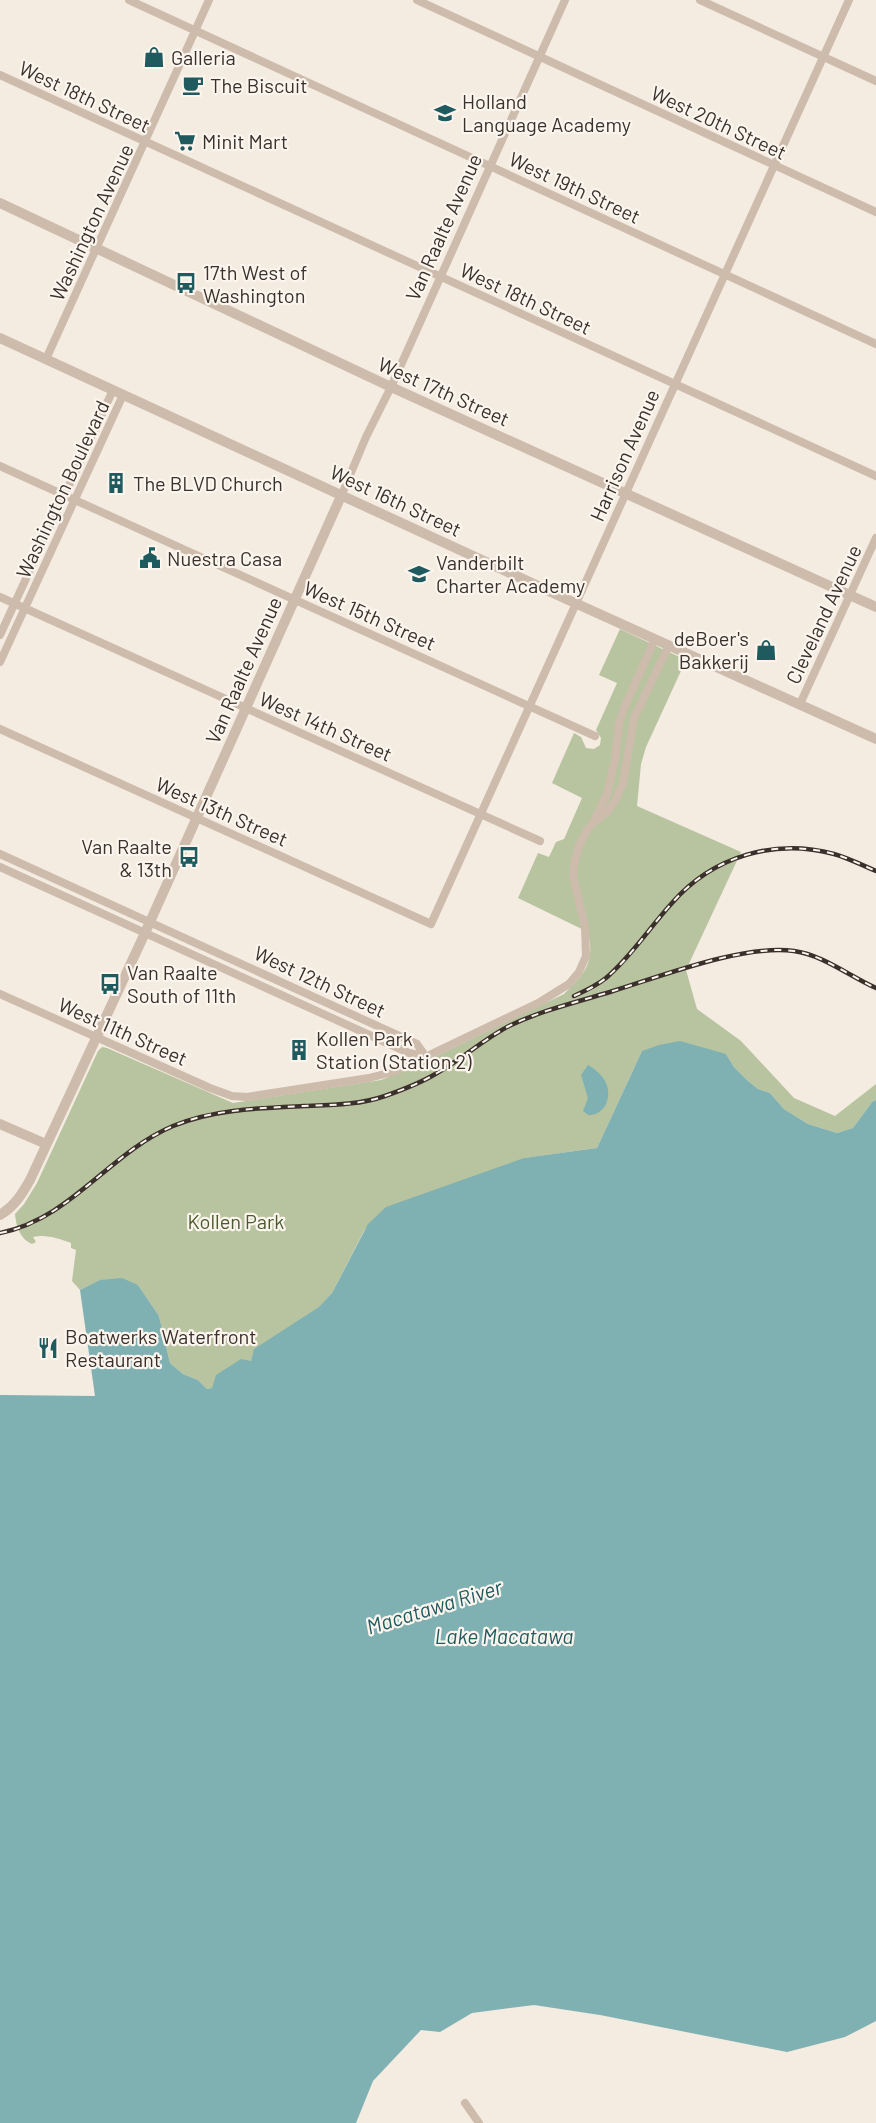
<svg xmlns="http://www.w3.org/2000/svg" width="876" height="2123" viewBox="0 0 876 2123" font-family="Barlow,sans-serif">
  <rect width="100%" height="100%" fill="#f4ebe1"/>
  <path fill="#b8c4a0" d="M620 629 686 660 646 747 641 764 637 806 741 852 686 970 697 1009 741 1041 794 1098 835 1116 876 1084V1100L872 1102 853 1128 837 1133 808 1124 784 1109 770 1093 758 1089 747 1080 734 1067 726 1054 642 1051 597 1148 525 1158 365 1229 332 1293 319 1308 255 1349 251 1361 213 1388 207 1389 198 1380 183 1374 170 1363 159 1316 138 1285 101 1280 80 1290 72 1281 76 1250 71 1248V1243C59 1239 47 1234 33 1237L36 1242 32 1244C20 1239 16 1226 15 1214L24 1204 37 1183 98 1051 102 1047 107 1048 233 1103 381 1080 426 1061 564 994C585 974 595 962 588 932L518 898 538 853 549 857 556 842 564 839 582 798 552 783 574 733 581 737 586 748 594 749 600 745 601 738 596 730 617 683 599 675Z"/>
  <path fill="#7fb0b2" d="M680 1041 726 1054 734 1067 747 1080 758 1089 770 1093 784 1109 808 1124 837 1133 853 1128 872 1102 876 1100V2021L845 2037 787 2052 600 2015 534 2005 472 2013 440 2032 421 2030 373 2081 356 2123H0V1395L95 1396 80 1290 100 1280 122 1278 138 1285 159 1316 170 1363 183 1374 198 1380 207 1389 212 1388 216 1375 241 1359 251 1361 254 1349 319 1307 332 1293 368 1224 386 1207 524 1158 597 1148 642 1051 659 1045Z
    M588 1065C593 1068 600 1073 603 1078 614 1092 607 1116 588 1115L583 1111 588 1098 581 1075Z"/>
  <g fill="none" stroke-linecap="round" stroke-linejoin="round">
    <path stroke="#cdbbac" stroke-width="8" d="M129 0 876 344
      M417 0 876 212
      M700 0 876 81
      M0 75 876 476
      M46 359 209 0
      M0 466 595 736
      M342 494 366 437 391 387 565 0
      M0 597 540 841
      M0 635 113 390
      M0 662 123 395
      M800 704 876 538
      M0 729 431 924 849 0
      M594 821 607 794 615 760 619 723 625 706 655 639
      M0 854 417 1044 426 1057
      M0 867 409 1053 425 1056
      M0 994 210 1088 232 1096 247 1097 369 1078 396 1071 540 1002 569 984 579 972 586 956 585 927 573 876 574 865 579 846 587 830 594 822 607 812 615 801 623 783 634 718 669 645
      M465 2103 479 2123"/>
    <path stroke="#cdbbac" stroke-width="10" d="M0 203 391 387 876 607
      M0 338 575 603 876 739
      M0 1124 46 1144
      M0 1215C15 1206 22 1194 30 1180L145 933 342 494"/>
    <defs>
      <path id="rail" d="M574 996C585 991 596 986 606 978 631 957 650 927 672 903 713 856 775 838 834 854 848 858 862 865 876 871
        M0 1233C71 1219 109 1153 173 1126 214 1109 261 1108 304 1106 331 1105 359 1105 385 1096 402 1090 421 1083 437 1073 462 1059 484 1039 509 1026 542 1010 578 1002 613 991 662 976 744 944 794 951 823 955 849 976 876 988"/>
    </defs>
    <use href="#rail" stroke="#3b302b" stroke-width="4.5"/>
    <use href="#rail" stroke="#fbf5ee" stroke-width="2" stroke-dasharray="7" stroke-linecap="butt"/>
  </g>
  <defs>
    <symbol id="shop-bare" viewBox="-9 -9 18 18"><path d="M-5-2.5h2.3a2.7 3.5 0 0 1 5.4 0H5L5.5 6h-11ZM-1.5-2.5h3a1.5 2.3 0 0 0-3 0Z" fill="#1f5a5e" stroke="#fbf5ee" stroke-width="2.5" paint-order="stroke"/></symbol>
    <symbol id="cafe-bare" viewBox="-9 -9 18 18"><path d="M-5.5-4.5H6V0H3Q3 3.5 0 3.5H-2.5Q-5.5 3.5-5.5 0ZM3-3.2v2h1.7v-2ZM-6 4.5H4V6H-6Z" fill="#1f5a5e" stroke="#fbf5ee" stroke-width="2.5" paint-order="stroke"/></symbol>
    <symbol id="school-bare" viewBox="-9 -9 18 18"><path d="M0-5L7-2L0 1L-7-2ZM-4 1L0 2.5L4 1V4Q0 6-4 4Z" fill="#1f5a5e" stroke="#fbf5ee" stroke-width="2.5" paint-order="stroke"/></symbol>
    <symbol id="supermarket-bare" viewBox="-9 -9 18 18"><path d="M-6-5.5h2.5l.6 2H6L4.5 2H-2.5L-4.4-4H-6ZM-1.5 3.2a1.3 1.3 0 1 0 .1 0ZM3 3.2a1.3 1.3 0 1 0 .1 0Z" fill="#1f5a5e" stroke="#fbf5ee" stroke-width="2.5" paint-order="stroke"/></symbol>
    <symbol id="bus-bare" viewBox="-9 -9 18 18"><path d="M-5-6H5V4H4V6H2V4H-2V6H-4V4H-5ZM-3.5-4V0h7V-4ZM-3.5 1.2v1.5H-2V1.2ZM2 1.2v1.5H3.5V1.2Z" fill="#1f5a5e" stroke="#fbf5ee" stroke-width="2.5" paint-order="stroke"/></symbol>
    <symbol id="building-bare" viewBox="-9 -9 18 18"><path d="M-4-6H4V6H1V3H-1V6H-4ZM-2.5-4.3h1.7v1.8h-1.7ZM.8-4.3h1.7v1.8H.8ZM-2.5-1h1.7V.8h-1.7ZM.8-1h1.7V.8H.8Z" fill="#1f5a5e" stroke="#fbf5ee" stroke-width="2.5" paint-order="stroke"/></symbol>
    <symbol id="civic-bare" viewBox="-9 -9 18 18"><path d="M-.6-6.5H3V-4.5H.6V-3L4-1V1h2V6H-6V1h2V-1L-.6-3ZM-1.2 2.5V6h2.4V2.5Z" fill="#1f5a5e" stroke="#fbf5ee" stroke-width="2.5" paint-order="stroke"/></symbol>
    <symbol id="restaurant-bare" viewBox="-9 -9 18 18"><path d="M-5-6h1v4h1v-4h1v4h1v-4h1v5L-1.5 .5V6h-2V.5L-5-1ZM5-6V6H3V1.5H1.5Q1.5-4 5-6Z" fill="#1f5a5e" stroke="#fbf5ee" stroke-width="2.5" paint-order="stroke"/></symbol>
  </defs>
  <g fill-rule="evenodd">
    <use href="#shop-bare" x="139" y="42" width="30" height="30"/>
    <use href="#cafe-bare" x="178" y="70" width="30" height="30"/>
    <use href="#school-bare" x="430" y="98" width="30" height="30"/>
    <use href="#supermarket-bare" x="170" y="126" width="30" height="30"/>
    <use href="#bus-bare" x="171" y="268" width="30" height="30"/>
    <use href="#building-bare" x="101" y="468" width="30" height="30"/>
    <use href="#civic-bare" x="135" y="543" width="30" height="30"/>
    <use href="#school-bare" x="404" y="559" width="30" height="30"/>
    <use href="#shop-bare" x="751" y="635" width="30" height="30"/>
    <use href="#bus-bare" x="174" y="842" width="30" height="30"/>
    <use href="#bus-bare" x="95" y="969" width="30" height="30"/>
    <use href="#building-bare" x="284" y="1035" width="30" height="30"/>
    <use href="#restaurant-bare" x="33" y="1333" width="30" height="30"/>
  </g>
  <g text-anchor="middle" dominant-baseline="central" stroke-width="4.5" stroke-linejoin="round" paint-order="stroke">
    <g font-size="20" fill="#3b302b" stroke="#fbf5ee" text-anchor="start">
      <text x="171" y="57">Galleria</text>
      <text x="210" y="85">The Biscuit</text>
      <text x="462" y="101">Holland<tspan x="462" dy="23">Language Academy</tspan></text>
      <text x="202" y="141">Minit Mart</text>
      <text x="203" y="272">17th West of<tspan x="203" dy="23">Washington</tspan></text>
      <text x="133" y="483">The BLVD Church</text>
      <text x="167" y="558">Nuestra Casa</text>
      <text x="436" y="562">Vanderbilt<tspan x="436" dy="23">Charter Academy</tspan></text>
      <text x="749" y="638" text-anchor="end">deBoer's<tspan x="749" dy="23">Bakkerij</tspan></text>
      <text x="172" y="846" text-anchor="end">Van Raalte<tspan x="172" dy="23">&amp; 13th</tspan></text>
      <text x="127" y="972">Van Raalte<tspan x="127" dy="23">South of 11th</tspan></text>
      <text x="316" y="1038">Kollen Park<tspan x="316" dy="23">Station (Station 2)</tspan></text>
      <text x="65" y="1336">Boatwerks Waterfront<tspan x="65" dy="23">Restaurant</tspan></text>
    </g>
    <g font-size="20" fill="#3b302b" stroke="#fbf5ee">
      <text transform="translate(85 96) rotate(25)">West 18th Street</text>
      <text transform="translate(719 122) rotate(25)">West 20th Street</text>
      <text transform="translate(575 187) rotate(25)">West 19th Street</text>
      <text transform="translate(91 222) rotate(-65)">Washington Avenue</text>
      <text transform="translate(443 227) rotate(-66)">Van Raalte Avenue</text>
      <text transform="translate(526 298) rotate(25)">West 18th Street</text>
      <text transform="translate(444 391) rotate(24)">West 17th Street</text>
      <text transform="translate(624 455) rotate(-66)">Harrison Avenue</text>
      <text transform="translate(62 489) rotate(-65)">Washington Boulevard</text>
      <text transform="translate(396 500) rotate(25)">West 16th Street</text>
      <text transform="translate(823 614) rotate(-65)">Cleveland Avenue</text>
      <text transform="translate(370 615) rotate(24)">West 15th Street</text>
      <text transform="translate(243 670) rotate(-66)">Van Raalte Avenue</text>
      <text transform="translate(326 726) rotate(24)">West 14th Street</text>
      <text transform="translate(222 811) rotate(24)">West 13th Street</text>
      <text transform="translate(320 981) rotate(25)">West 12th Street</text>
      <text transform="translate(123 1031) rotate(24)">West 11th Street</text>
    </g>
    <g font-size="20" fill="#4a5a2e" stroke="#fbf5ee">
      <text x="236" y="1221">Kollen Park</text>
    </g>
    <g font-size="21" font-style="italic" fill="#1f5a5e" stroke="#fbf5ee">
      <text transform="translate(434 1606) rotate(-17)">Macatawa River</text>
      <text x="504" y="1635">Lake Macatawa</text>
    </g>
  </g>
</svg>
